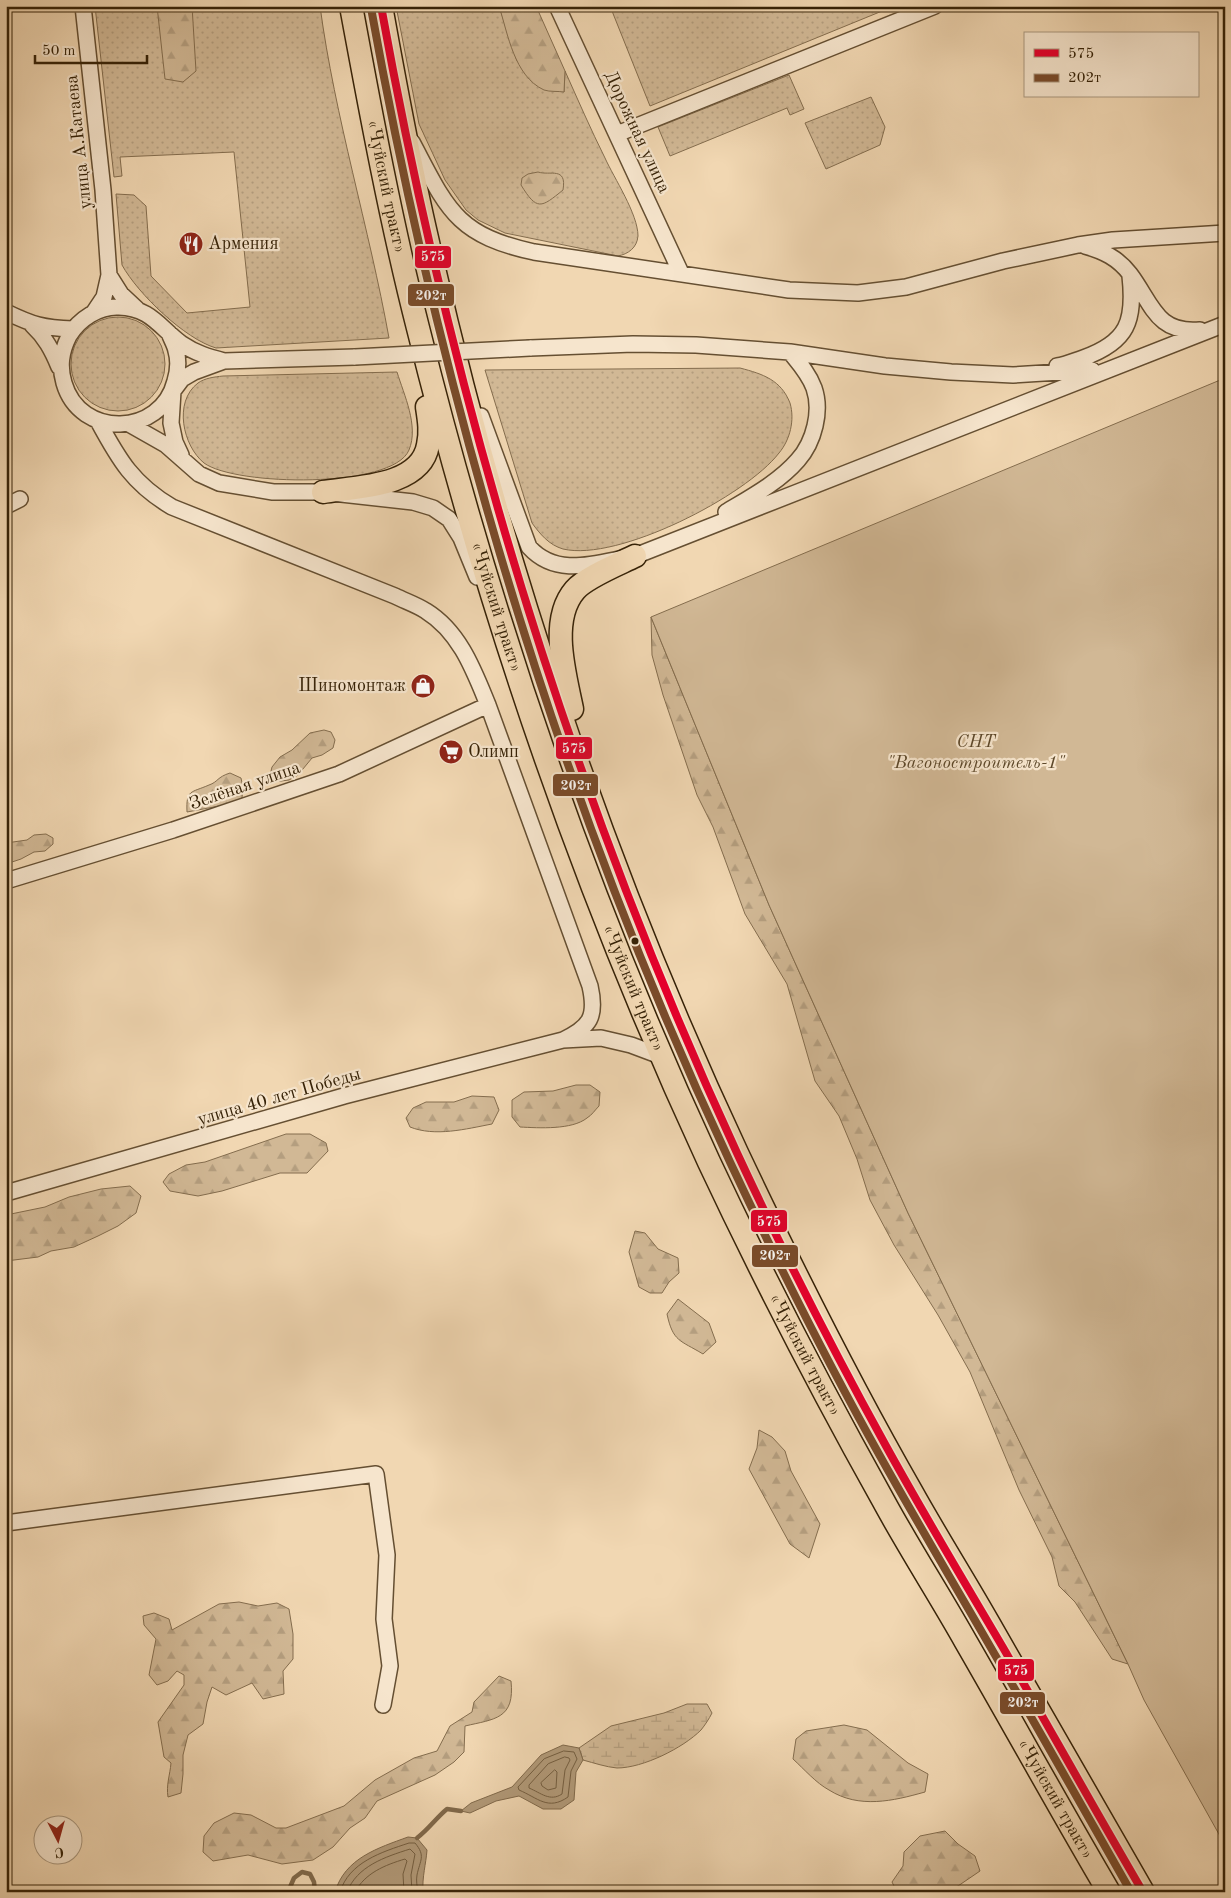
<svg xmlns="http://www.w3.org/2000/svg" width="1231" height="1898" viewBox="0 0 1231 1898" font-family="'Old Standard TT',serif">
  <defs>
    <pattern id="grass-dots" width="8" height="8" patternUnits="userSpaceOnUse" patternTransform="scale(1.25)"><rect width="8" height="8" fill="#d1b895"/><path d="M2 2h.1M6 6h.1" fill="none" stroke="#b49e7f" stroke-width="1.8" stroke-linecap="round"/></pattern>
    <pattern id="forest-firs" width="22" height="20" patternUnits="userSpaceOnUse" patternTransform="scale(1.25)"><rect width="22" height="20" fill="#d1b895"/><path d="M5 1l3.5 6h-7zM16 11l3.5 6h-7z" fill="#b49e7f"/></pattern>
    <pattern id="wetland-marsh" width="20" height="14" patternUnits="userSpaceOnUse" patternTransform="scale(1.25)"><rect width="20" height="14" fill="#d1b895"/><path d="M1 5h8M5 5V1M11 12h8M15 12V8" fill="none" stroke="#b49e7f"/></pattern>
  </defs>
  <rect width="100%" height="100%" fill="#f1d7b2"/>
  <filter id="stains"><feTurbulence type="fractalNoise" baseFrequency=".004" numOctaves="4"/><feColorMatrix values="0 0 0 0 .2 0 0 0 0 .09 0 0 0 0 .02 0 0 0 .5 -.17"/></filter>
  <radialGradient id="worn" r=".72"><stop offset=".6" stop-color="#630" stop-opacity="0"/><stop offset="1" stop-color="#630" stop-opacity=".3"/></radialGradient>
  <path fill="url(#grass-dots)" stroke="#846d4e" d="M95 6H320C335 118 369 227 389 338L216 348C185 339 138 294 122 265L116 194 134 195 146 206 151 276 187 313 250 307 234 152 120 157 122 176 114 177Z
    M396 6H499L517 61 564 92 565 71C578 100 591 130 605 158 614 178 638 214 638 236 637 248 628 254 618 256L505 233 478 220 466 210 445 180 419 124Z
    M610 6H886L887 9 650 106Z
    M789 75 804 109 790 115 787 108 670 156 658 127Z
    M871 97 885 127 880 145 826 169 805 123Z
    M71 364a47 47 0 1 1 94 0a47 47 0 1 1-94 0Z
    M740 368C763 374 781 380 790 403 795 420 790 440 779 453 746 496 618 562 563 549 549 545 540 534 532 523L485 370Z
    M397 372C404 395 419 426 409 450 393 489 235 486 204 463 183 446 173 402 198 383 205 378 214 377 223 376Z"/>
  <path fill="url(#forest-firs)" stroke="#846d4e" d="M157 6H192L196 71 183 82 165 79Z
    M499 6H536L565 71 564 92C558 91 550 92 544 90 514 76 508 34 499 6Z
    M538 172C550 176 567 166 563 190 541 208 537 211 521 185L522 178 528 174Z
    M651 617 769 905 908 1213 1128 1664 1112 1659 1075 1602 1059 1586 1052 1557 1019 1490 970 1372 938 1315 894 1245 870 1200 857 1159 839 1116 815 1081 787 984 745 914 713 827 697 795 663 695 652 655Z
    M324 730 331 732 335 740 333 748 322 755 312 758 298 775 289 780 274 782 270 775 272 767 280 757 292 750 310 733Z
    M230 773 241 778 243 788 242 798 230 804 187 812C186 789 191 793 209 785 218 782 217 777 230 773Z
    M46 834 53 838V844L45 851 34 852 21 859 6 864V843L27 840 34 835Z
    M576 1085H590L600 1092 599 1106C595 1110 592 1115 587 1118 572 1130 539 1128 520 1127L512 1117V1100L524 1092 553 1091Z
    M472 1096 494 1097 499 1110 492 1124C466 1129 435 1137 410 1127L406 1118 413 1108 426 1102H454Z
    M286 1134H310L326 1143 328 1151 307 1173H280L222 1191 198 1196 170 1191 163 1182 169 1174 186 1165 205 1162Z
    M130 1186 141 1196 136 1213 118 1226 98 1236 74 1247 51 1251 38 1257 6 1261V1215L45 1207 69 1197 101 1189Z
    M635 1231 645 1233 658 1249 678 1258 679 1273 669 1282 662 1293H650L639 1287 629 1252Z
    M678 1299 709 1323 716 1342 703 1354C680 1340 673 1342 667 1314Z
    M759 1430 772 1437 785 1451 791 1471 820 1524 809 1558 790 1544 749 1469 757 1448Z
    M239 1602 258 1606 277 1603 289 1609 293 1634V1659L283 1671 284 1694 263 1699 252 1683 226 1695 212 1687 207 1702 203 1724 188 1735 183 1755V1774L181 1793 168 1797C166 1785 170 1775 171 1763L164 1757 158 1722 184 1685V1675L177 1671 168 1681 157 1685 149 1675 156 1639 144 1625 143 1616 154 1613 169 1619 172 1630 219 1604Z
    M499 1676 511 1681C515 1719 495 1719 465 1726L464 1752 454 1762 435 1775 377 1801 365 1818 350 1828 333 1847 313 1860 282 1864 248 1855 213 1861 203 1852 204 1836 214 1823 234 1813 251 1815 276 1828H286L344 1806 375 1780 414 1758 437 1751 450 1726 472 1712 474 1702Z
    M844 1725 867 1730 908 1763 928 1774 925 1792C893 1801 859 1809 829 1790 816 1783 804 1769 793 1759L796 1739 806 1731Z
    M945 1831 958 1844 975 1856 980 1871 958 1886 939 1892H897L892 1882 903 1866 904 1852 920 1836Z"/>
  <path fill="url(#wetland-marsh)" stroke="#846d4e" d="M687 1704H707L712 1713C709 1719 705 1725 701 1730 683 1748 643 1768 617 1768 606 1767 594 1763 583 1760L579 1748 611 1726 664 1713Z"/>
  <path fill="#d1b895" stroke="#846d4e" d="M1225 378V1845L1144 1700 1128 1664 908 1213 769 905 651 617Z"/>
  <path fill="#b19978" stroke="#80694b" d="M563 1745 579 1748 583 1760 576 1772 574 1800 561 1809H543L519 1796 496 1801 470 1813 461 1811 471 1803 512 1787 541 1755Z
    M408 1837 417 1838 427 1850C426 1864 422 1877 423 1892H335C345 1858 378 1848 408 1837Z"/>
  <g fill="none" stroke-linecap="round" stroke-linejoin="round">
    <path stroke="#745e40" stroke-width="1" d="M564 1751 574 1752 577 1759 571 1771 568 1797C548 1811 538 1798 519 1790L518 1787 544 1759Z
      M565 1757 569 1758 570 1760 565 1770 562 1794C550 1802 541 1793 529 1788V1785L548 1764Z
      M555 1770 557 1772 556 1788 548 1790 542 1786 541 1783Z
      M340 1892C349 1862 382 1852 409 1843H415C426 1856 420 1860 417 1875 416 1880 417 1886 418 1892
      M347 1892C357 1866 385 1857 410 1849L415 1854 411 1875 412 1892
      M355 1892C365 1873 385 1865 405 1859L407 1861 403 1874 404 1892"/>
    <path stroke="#80694b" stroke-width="4.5" d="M417 1838C429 1829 436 1818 447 1809L461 1811
      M288 1892 294 1878 302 1872 310 1874 314 1882 315 1892"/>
    <defs>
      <path id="minor" d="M83 6 103 190 109 275 104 297 94 312
        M557 6 681 273
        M617 134 935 6
        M412 142C447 208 455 235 534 252L789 290 858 293 906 287 1003 261 1078 245 1113 240 1225 233
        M1085 246C1103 251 1118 258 1130 274 1152 303 1156 334 1200 330
        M109 275 121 294 137 309
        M6 312C33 325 43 328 73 329
        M32 325C45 337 52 350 59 367
        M169 333C171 339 175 345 176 351 179 361 178 371 175 381 161 437 80 439 64 383 59 366 61 352 69 336 79 319 99 306 119 307 151 308 159 327 182 344 195 353 209 357 224 361
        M530 348 633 344 696 345 790 352 885 366 951 372 1013 375 1092 370
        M1057 366C1066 365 1074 361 1083 358 1128 342 1135 321 1130 276
        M481 416 529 547C558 579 598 562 635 556L1225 324
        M98 421C119 460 133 484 172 507L395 596C405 601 417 605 426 611 460 632 474 671 488 705L590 986C597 1017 590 1027 563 1040
        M129 424 166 445 199 474 219 483 273 492H323L413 502 433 508 449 519 461 538 477 577
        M181 455 175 442 171 423 173 391 182 379 194 372 224 361 355 357
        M6 506 20 499
        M726 512C751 497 779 482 798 460 814 442 822 411 814 388 809 374 799 363 790 352
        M6 881 173 830 339 774 488 705
        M6 1193 344 1096 563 1040 601 1038 631 1045 663 1057
        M6 1523 376 1474 387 1555 384 1619 390 1666 383 1705"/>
      <g id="highway">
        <path id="s1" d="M351 6C371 114 391 222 418 328 489 614 585 895 709 1162 763 1277 821 1389 883 1500 909 1548 939 1594 966 1642 1014 1725 1060 1809 1109 1892"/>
        <path d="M381 6C395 84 409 161 427 238 497 551 601 863 737 1153 791 1267 848 1381 911 1491 936 1536 964 1580 989 1624 1041 1713 1091 1803 1143 1892"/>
        <path d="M323 492C356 487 421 487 428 445 431 432 429 420 427 407"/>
        <path d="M572 709C565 674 549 620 575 590 586 577 619 564 635 556"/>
      </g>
    </defs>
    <use href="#minor" stroke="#654f32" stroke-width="18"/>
    <use href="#highway" stroke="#362207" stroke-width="25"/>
    <use href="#minor" stroke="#f6e5cd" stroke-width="15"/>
    <use href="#highway" stroke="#f1d7b2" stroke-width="22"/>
    <defs>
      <path id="minor-bridge" d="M355 357 530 348"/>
    </defs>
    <use href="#minor-bridge" stroke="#654f32" stroke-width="18" stroke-linecap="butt"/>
    <use href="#minor-bridge" stroke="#f6e5cd" stroke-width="15"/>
    <defs>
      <path id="bus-1" d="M381 6C453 404 567 785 737 1153 783 1252 833 1350 886 1446 924 1515 965 1583 1005 1651 1051 1731 1096 1812 1143 1892"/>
      <path id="bus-2" d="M371 8C443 406 558 796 730 1162 777 1262 826 1360 880 1456 918 1524 959 1592 998 1660 1043 1737 1087 1815 1131 1892"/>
    </defs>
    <use href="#bus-1" stroke="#f6e5cd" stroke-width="11"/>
    <use href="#bus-2" stroke="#f6e5cd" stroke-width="11"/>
    <use href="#bus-1" stroke="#e4002b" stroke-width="8"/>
    <use href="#bus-2" stroke="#7a4b2a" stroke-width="8"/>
  </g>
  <defs>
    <symbol id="restaurant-disc" viewBox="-11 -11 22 22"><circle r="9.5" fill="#8f2418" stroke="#f6e5cd"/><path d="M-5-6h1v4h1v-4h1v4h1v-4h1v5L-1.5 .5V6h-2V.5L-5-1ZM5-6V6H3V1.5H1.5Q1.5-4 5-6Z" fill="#fff"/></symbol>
    <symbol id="shop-disc" viewBox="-11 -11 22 22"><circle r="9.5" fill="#8f2418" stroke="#f6e5cd"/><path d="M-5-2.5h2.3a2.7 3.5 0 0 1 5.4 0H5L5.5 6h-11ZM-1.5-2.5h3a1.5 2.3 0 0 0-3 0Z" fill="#fff"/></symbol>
    <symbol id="supermarket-disc" viewBox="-11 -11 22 22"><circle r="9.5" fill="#8f2418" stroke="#f6e5cd"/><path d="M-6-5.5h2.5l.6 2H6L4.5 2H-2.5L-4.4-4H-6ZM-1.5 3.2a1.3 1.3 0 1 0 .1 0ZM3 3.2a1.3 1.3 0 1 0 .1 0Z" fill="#fff"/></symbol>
  </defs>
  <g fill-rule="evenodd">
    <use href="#restaurant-disc" x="177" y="230" width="28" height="28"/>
    <use href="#shop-disc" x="409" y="672" width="28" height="28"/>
    <use href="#supermarket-disc" x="437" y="738" width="28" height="28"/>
  </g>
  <circle fill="#362207" stroke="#f6e5cd" stroke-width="2" cx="635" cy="941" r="4.5"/>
  <g text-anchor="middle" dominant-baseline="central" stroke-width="4.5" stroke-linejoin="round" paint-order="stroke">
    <g font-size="18" fill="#362207" stroke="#f6e5cd">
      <text transform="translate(637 132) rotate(65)">Дорожная улица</text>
      <text transform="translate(79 142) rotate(-96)">улица А.Катаева</text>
      <text stroke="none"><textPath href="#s1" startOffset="184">«Чуйский тракт»</textPath></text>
      <text stroke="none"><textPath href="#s1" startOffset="619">«Чуйский тракт»</textPath></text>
      <text transform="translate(245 786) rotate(-19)">Зелёная улица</text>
      <text stroke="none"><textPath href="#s1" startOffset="1024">«Чуйский тракт»</textPath></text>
      <text transform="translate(279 1097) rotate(-16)">улица 40 лет Победы</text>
      <text stroke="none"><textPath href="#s1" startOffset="1429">«Чуйский тракт»</textPath></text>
      <text stroke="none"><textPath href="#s1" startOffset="1939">«Чуйский тракт»</textPath></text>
    </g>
    <g font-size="18" fill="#362207" stroke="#f6e5cd" text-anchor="start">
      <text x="208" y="244">Армения</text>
      <text x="406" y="686" text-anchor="end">Шиномонтаж</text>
      <text x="468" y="752">Олимп</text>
    </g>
    <g font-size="18" font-style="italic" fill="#5d482a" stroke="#f6e5cd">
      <text x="976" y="742">СНТ<tspan x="976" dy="21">"Вагоностроитель-1"</tspan></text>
    </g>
  </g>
  <g stroke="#f6e5cd" stroke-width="2">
    <rect x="414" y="245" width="38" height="24" rx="5" fill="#e4002b"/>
    <rect x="407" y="283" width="48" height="24" rx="5" fill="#7a4b2a"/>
    <rect x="555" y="736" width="38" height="24" rx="5" fill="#e4002b"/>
    <rect x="552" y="773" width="47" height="24" rx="5" fill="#7a4b2a"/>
    <rect x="750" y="1209" width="38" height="24" rx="5" fill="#e4002b"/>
    <rect x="751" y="1244" width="48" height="24" rx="5" fill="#7a4b2a"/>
    <rect x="997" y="1658" width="38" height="24" rx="5" fill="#e4002b"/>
    <rect x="999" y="1691" width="47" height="24" rx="5" fill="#7a4b2a"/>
  </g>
  <g font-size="14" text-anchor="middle" font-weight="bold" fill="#fff">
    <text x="433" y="261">575</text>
    <text x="431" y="300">202т</text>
    <text x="574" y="753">575</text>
    <text x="576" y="790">202т</text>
    <text x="769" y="1226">575</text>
    <text x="775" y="1260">202т</text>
    <text x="1016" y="1675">575</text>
    <text x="1023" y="1707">202т</text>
  </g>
  <rect width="1231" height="1898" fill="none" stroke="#f1d7b2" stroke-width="25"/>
  <rect x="8" y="8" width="1216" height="1883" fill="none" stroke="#362207" stroke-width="2.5"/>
  <rect x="12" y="12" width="1206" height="1873" fill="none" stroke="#362207"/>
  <rect x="1024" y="32" width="175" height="65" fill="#f6e5cd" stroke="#a9977e"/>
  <rect x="1034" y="49" width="25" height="8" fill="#e4002b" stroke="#a9977e"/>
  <text x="1068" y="58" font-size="15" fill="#362207">575</text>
  <rect x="1034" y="74" width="25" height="8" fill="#7a4b2a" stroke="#a9977e"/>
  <text x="1068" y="82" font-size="15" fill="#362207">202т</text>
  <g transform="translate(58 1840) rotate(174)"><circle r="24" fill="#f6e5cd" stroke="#a9977e"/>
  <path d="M0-4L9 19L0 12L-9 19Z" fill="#8f2418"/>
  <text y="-8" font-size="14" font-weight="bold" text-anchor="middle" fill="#362207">С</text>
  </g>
  <path d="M35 55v8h112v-8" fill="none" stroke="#362207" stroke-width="2.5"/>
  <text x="42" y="55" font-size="15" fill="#362207" stroke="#f6e5cd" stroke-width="4" paint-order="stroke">50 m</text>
  <rect width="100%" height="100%" filter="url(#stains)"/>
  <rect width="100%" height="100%" fill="url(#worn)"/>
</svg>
